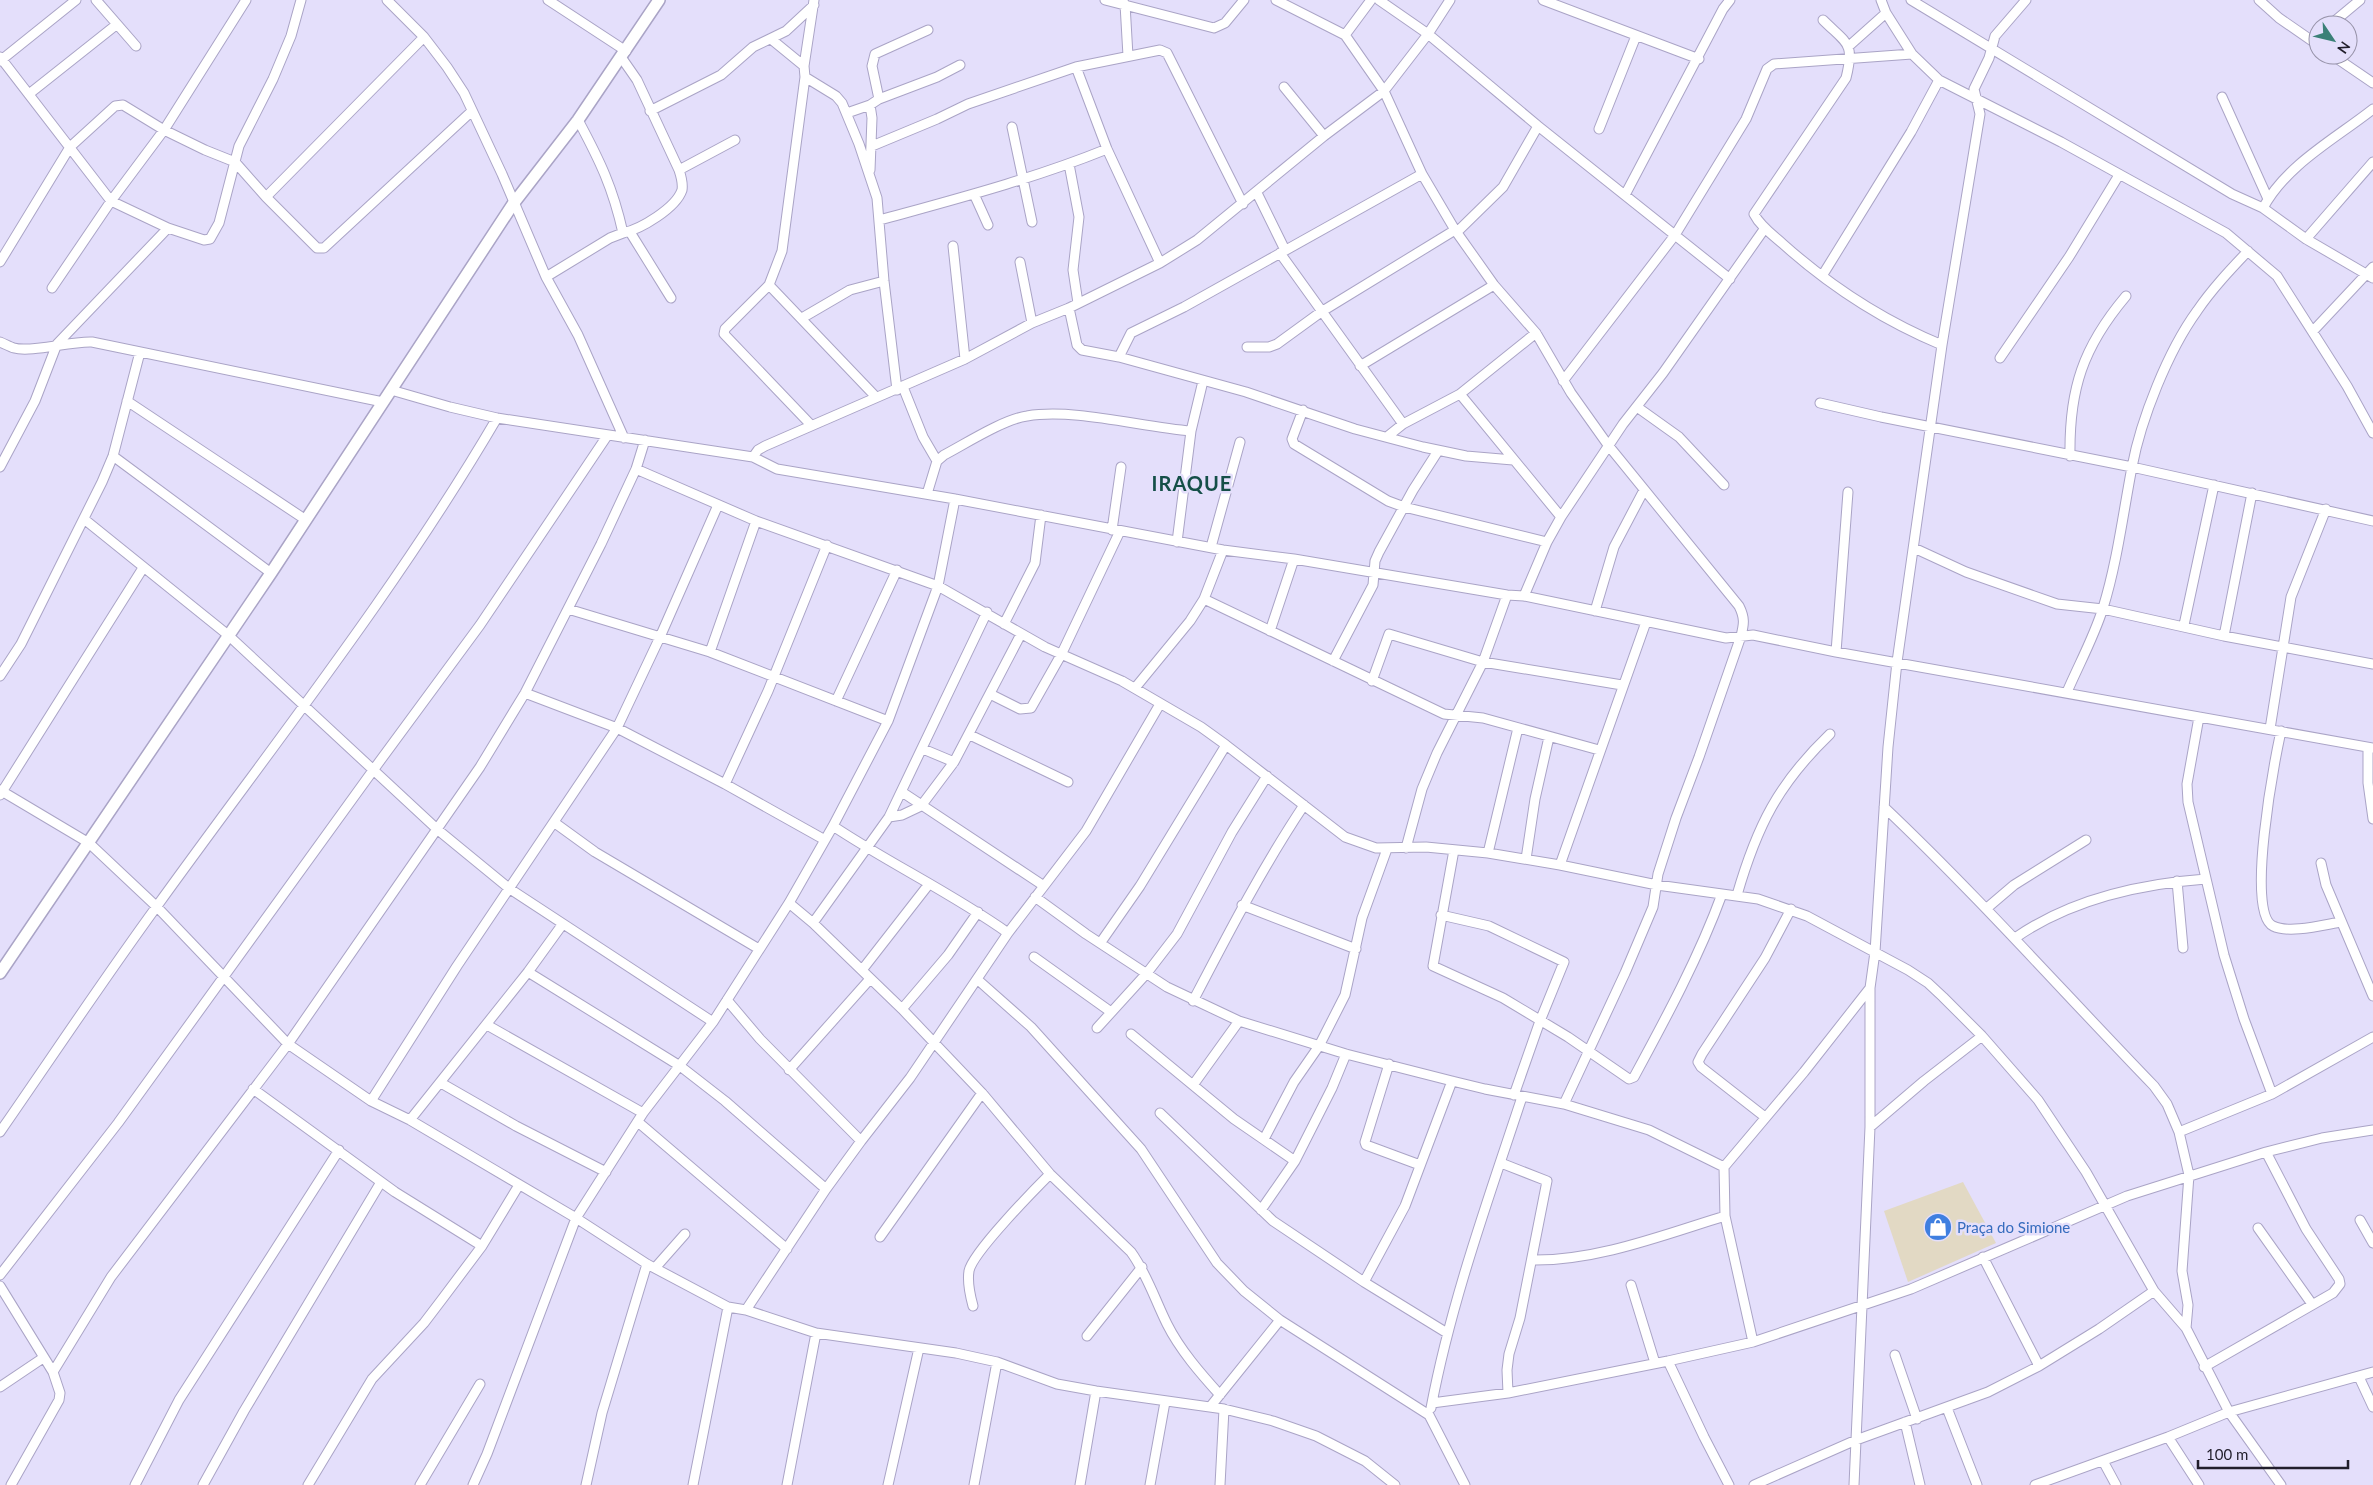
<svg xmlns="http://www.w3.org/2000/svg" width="2373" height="1485" viewBox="0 0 2373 1485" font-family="Lato,sans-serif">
  <rect width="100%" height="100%" fill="#e4dffb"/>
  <path fill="#e2d9c4" d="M1963 1182 1996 1243 1908 1282 1884 1211Z"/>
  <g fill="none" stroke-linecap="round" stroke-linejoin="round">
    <defs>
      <path id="street" d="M96 0 136 46
        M387 0 424 37 447 67 464 93 502 174 546 277 578 335 624 438
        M548 0 626 51
        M814 0 804 66 805 77 782 251 769 285 876 397
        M1105 0 1214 28 1225 23 1244 0
        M1276 0 1345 35 1384 91 1422 174 1455 230 1494 285 1536 333 1571 393 1608 445 1739 606C1745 618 1744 624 1741 636L1699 757 1676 818 1658 874 1653 907 1625 973 1564 1104
        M1379 0 1428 34 1538 126 1730 279
        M1543 0 1699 59
        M1881 0 1886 13 1912 54 1939 80 2061 142 2226 233 2277 276 2347 386 2373 433
        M1911 0 2232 194 2263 208 2306 239 2373 278
        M2259 0 2279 18 2318 45
        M1125 4 1128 56
        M1823 20C1847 44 1855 42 1846 78L1754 214C1760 226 1773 235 1783 244 1830 286 1884 321 1942 345
        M2330 25 2360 0
        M1345 35 1371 0
        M771 39 804 66
        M1849 46 1886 13
        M2332 55 2373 83
        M0 57 111 201 168 228 204 240 210 239 219 223 239 146 273 79 291 36 301 0
        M621 57 637 80 679 170C681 176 683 184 682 190 676 208 641 229 623 233
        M0 61 76 0
        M1076 67 1107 149 1160 263
        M805 77 836 96 842 103 859 144 877 198 884 281 897 390
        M1284 87 1324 136
        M29 94 116 25
        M2222 97 2268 199
        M879 99 872 66 875 54 928 30
        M870 105 872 118 870 170
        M650 111 721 75 753 47 786 31 814 5
        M847 113 870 105 879 99 937 77 960 65
        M1012 127 1032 222
        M1599 129 1636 36
        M872 146 937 119 968 104 1076 67 1160 50 1167 53 1243 204
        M1069 164 1079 217 1073 270 1078 303
        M679 170 735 140
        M1257 193 1285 250
        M974 194 988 225
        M1625 195 1723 9 1730 0
        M266 197 424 37
        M2263 208C2287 164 2335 139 2373 109
        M880 220C956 199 1033 179 1107 149
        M630 232 671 298
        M1457 232 1503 187 1538 126
        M2306 239 2373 162
        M953 246 965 359
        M1280 253 1403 424
        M0 262 70 147 115 106 123 105 164 130 205 150 235 162 266 197 317 248H324L472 111
        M1020 262 1032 323
        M1822 276 1911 132 1939 80
        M546 277 610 238 623 233C613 188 600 161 578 120
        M769 285 725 329 724 334 811 425
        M52 288 111 201 164 130 246 0
        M1069 308 1077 345 1082 350 1119 357 1246 392 1355 429 1423 447 1466 456 1513 460
        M802 318 850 290 884 281
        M2313 331 2373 267
        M0 342C5 344 10 347 14 348 31 353 70 341 92 342L383 402
        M1247 347H1269L1277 344 1321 312 1455 230
        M1119 357 1131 333 1184 307 1422 174
        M2000 358 2069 257 2119 175
        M1360 366 1494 285
        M1563 381 1675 235 1746 119 1767 69 1774 64 1912 54
        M903 387 923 437 937 461
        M391 390 450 407 497 418 753 457 777 469 955 499 1223 550 1294 559 1507 595 1524 596 1726 638 1753 635 1836 652 2373 748
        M1460 394 1561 517
        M127 401 306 520
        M1820 403 1881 417 2132 467 2373 521
        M1637 407 1679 437 1724 485
        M1303 410 1292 439 1294 444 1388 501 1404 507 1547 542
        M1388 436 1403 424 1460 394 1536 333
        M113 456 271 573
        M2070 456C2069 389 2083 347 2126 296
        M753 457 758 450 765 446 965 359 1032 323 1069 308 1160 263 1197 240 1324 136 1384 91 1428 34 1450 0
        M0 467 35 401 57 344 168 228
        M636 469 756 521 938 586 1045 647 1122 681 1201 727 1226 745 1345 837 1376 848 1426 847 1488 853 1560 865 1657 885 1758 899 1807 916 1908 970 1928 983 1943 997 1982 1036 2038 1100 2086 1172 2154 1291 2186 1328 2229 1412 2281 1485
        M927 494 937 461 944 455C965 444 1004 419 1027 416 1074 408 1141 427 1191 431
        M84 519 228 635 438 830 510 889 713 1022
        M1112 530 1121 467
        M1177 542 1191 431 1203 381
        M1211 547 1240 442
        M1914 548 1966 572 2057 604 2103 609 2224 636 2373 664
        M1524 596 1547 542 1561 517 1623 424 1663 373 1765 228
        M1204 599 1444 714 1483 718 1599 750
        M568 609 710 652 888 721
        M1595 611 1614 547 1644 490
        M1004 624 1035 563 1041 515
        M2184 625 2214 485
        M1270 631 1294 559
        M2224 636 2252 493
        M710 652 756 521
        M1836 652 1848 492
        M1333 661 1373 585 1375 561 1379 552 1413 490 1438 451
        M0 676 21 644 102 482 113 456 140 352
        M1372 681 1389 634 1483 662 1622 685
        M1135 688 1190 621 1204 599 1223 550
        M2067 692C2079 664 2094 637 2103 608 2117 563 2123 514 2132 467 2141 419 2168 351 2197 311 2212 289 2230 270 2248 251
        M525 693 617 728 725 784 825 840
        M990 694 1020 709 1031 708 1061 655 1120 531
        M836 701 897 570
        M2199 717 2187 784 2188 802 2224 955 2244 1019 2272 1094
        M2270 729 2291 597 2326 509
        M2281 731C2275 759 2245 913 2273 926 2289 934 2323 925 2341 922
        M970 735 1068 782
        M2368 748V783L2373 819
        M923 749 954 762
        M725 784 768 691 827 545
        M0 790 89 843 157 907 288 1044 371 1101 410 1120 576 1218 647 1264 728 1307 746 1310 816 1333 956 1353 997 1362 1057 1384 1096 1391 1224 1409 1273 1421 1316 1436 1365 1461 1395 1485
        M902 792 1044 886
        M0 795 143 568
        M1884 807C1978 896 2064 993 2154 1086L2167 1104 2179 1132 2189 1175 2182 1271 2188 1305 2186 1328
        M889 817 902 815 921 806 954 762 1021 634
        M555 823 595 852 759 949
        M833 826C890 864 952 893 1008 933
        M1406 848 1422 789 1437 753 1483 662 1507 595
        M1454 850 1433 966 1503 998 1568 1037 1629 1079 1634 1077C1666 1018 1699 957 1722 894
        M1488 853 1518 728
        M1526 859 1535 799 1549 737
        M2321 863 2326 885 2373 996
        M1560 865 1646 622
        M2177 881 2183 948
        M1737 895C1757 826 1778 784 1830 734
        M1035 897 1086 934 1167 987 1239 1021 1346 1054 1452 1081 1485 1089 1564 1104 1649 1130 1724 1167
        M789 903 813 923 902 1009 982 1093 1050 1174 1131 1252C1147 1274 1155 1300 1167 1324 1180 1350 1201 1374 1220 1395
        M1242 905 1356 949
        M1987 908 2014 885 2086 840
        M1441 915 1489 926 1564 962 1540 1021 1514 1095
        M813 923 889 817 987 612
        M2015 938C2071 899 2138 884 2206 879
        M1101 942 1140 886 1226 745
        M1034 957 1111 1012
        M862 970 929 884
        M528 972 680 1066 725 1101 826 1189
        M978 980 1031 1027 1141 1149 1217 1263 1244 1291 1280 1320 1429 1415 1465 1485
        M727 1000 760 1039 861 1141
        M1193 1001C1228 934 1262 868 1304 805
        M902 1009 948 955 978 912
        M487 1025 643 1113
        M1097 1028 1147 973 1177 934 1232 832 1267 776
        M1131 1034 1234 1119 1295 1161
        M1389 1064 1365 1142 1366 1145 1420 1165
        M789 1070 870 979
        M441 1083 516 1126 606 1172
        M1193 1085 1239 1021
        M253 1089 395 1192 482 1246
        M371 1101 457 966 617 728 660 637 718 505
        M1160 1113 1273 1221 1364 1282 1447 1333
        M1765 1117 1701 1067 1698 1062 1702 1054 1765 958 1791 909
        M410 1120 528 972 562 925
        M638 1122 787 1249
        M1870 1127 1924 1081 1982 1036
        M0 1132C52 1057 103 980 157 906 273 745 397 589 497 418
        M2179 1132 2272 1094 2373 1037
        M1264 1139 1294 1082 1319 1046 1345 995 1362 918 1387 849
        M1501 1163 1547 1181 1520 1318 1509 1354 1507 1370 1508 1393
        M1261 1210 1295 1161 1332 1088 1346 1054
        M2360 1220 2373 1243
        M2258 1228 2312 1304
        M880 1237 982 1093
        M1983 1257 2039 1366
        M1532 1260C1597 1261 1663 1235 1725 1216
        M655 1268 685 1234
        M0 1275 118 1123 374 769 480 625 607 436
        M1364 1282 1405 1206 1452 1081
        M1631 1285 1655 1363
        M0 1286 53 1372 60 1393 59 1400 11 1485
        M973 1306C970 1295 967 1283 969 1271 972 1253 1035 1189 1050 1174
        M746 1310 826 1189 861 1141 910 1078 1008 933 1086 831 1160 704
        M1087 1336 1142 1267
        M1753 1342 1725 1216 1724 1167 1804 1072 1870 988
        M1895 1355 1917 1419
        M1668 1361 1704 1437 1729 1485
        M2204 1367 2333 1293 2340 1284 2339 1279 2306 1229 2266 1152
        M53 1372 111 1277 288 1044 480 767 525 693 601 544 636 469 645 440
        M2359 1377 2373 1407
        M0 1387 43 1358
        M1432 1403 1508 1393 1668 1361 1753 1342 1911 1289 2127 1196 2266 1152 2322 1138 2373 1130
        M1210 1407 1280 1320
        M1431 1408C1451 1302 1488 1200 1522 1097
        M1947 1408 1977 1485
        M1905 1422 1920 1485
        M2168 1437 2199 1485
        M2103 1461 2116 1485
        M135 1485 179 1400 339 1150
        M203 1485 244 1411 381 1182
        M308 1485 372 1379 424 1323 443 1298 482 1246 519 1185
        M420 1485 480 1384
        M473 1485 487 1454 576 1218 643 1113 713 1022 789 903 833 826 888 721 938 586 955 499
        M586 1485 602 1413 647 1264
        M693 1485 728 1307
        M787 1485 816 1333
        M888 1485 919 1348
        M974 1485 997 1362
        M1080 1485 1096 1391
        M1150 1485 1165 1402
        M1220 1485 1224 1409
        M1754 1485 1856 1440 1988 1392 2039 1366 2099 1329 2154 1291
        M1854 1485 1870 1127V988L1875 952 1888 747 1897 662 1942 345 1980 114 1974 89 1989 58 1995 36 2026 0
        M2035 1485 2168 1437 2229 1412 2373 1372"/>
      <path id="secondary" d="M0 973 271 573 513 204 578 120 659 0"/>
    </defs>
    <use href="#street" stroke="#aaa4c6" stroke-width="11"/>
    <use href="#secondary" stroke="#aaa4c6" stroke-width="14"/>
    <use href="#street" stroke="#fff" stroke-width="9"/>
    <use href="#secondary" stroke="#fff" stroke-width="11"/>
  </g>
  <defs>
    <symbol id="shop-disc" viewBox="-11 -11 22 22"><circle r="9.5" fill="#3f7fe0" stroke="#e4dffb"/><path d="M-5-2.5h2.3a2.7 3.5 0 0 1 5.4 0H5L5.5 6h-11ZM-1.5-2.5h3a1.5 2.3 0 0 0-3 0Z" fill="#fff"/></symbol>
  </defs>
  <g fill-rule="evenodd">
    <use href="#shop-disc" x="1922" y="1211" width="32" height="32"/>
  </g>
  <g text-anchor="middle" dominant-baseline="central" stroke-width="5" stroke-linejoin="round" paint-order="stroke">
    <g font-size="15" fill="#366cbe" stroke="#e4dffb" text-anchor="start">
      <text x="1957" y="1227">Praça do Simione</text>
    </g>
    <g font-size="20" font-weight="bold" letter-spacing="1" fill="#154f48" stroke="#e4dffb">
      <text x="1192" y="483">IRAQUE</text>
    </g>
  </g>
  <g transform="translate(2333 40) rotate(125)"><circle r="24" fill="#e4dffb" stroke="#9692a8"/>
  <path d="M0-4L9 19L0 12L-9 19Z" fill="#3b8077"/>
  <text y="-8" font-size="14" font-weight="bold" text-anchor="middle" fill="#211e2b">N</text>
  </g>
  <path d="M2198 1460v8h150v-8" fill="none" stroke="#211e2b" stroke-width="2.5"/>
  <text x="2206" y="1460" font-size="15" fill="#211e2b" stroke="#e4dffb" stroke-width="4" paint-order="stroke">100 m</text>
</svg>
